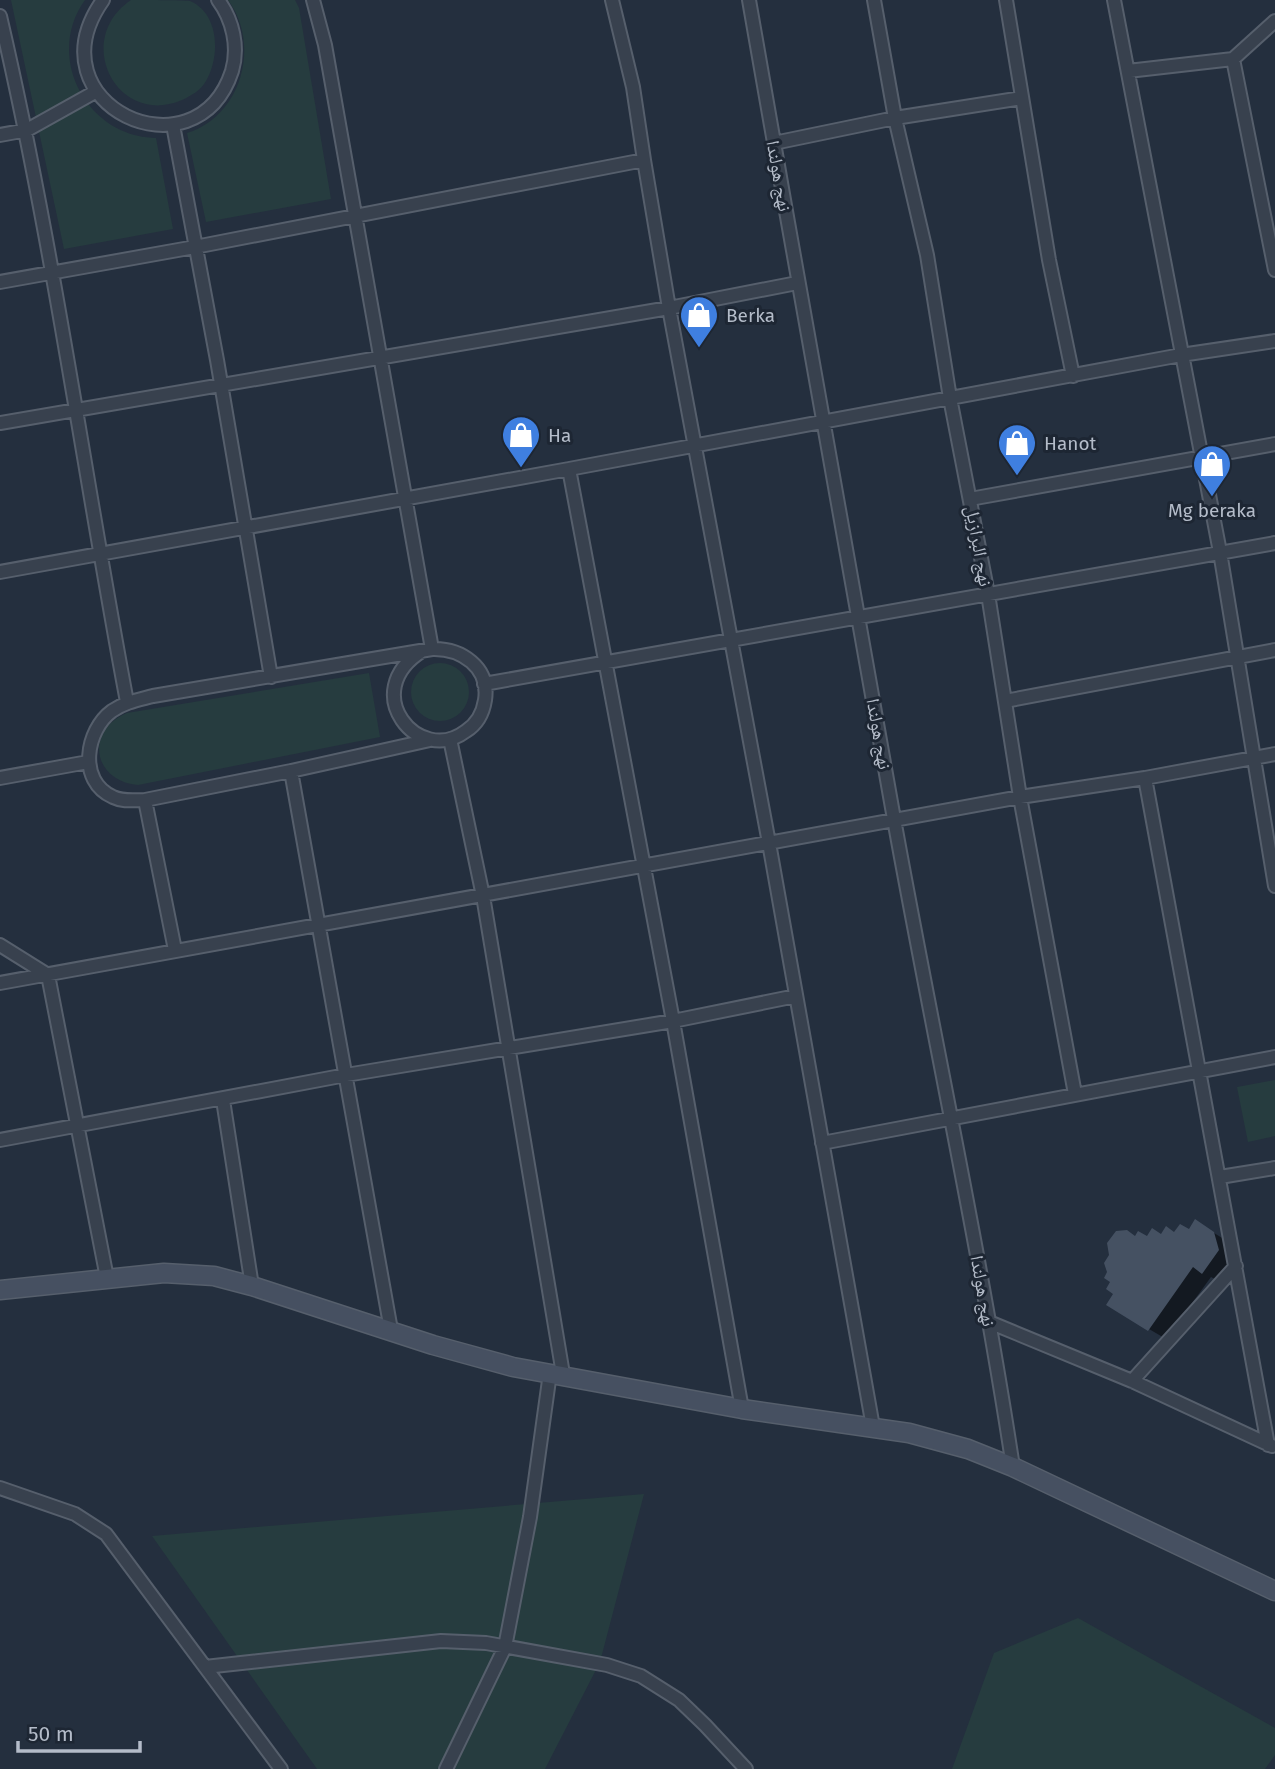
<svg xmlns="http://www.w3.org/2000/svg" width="1275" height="1769" viewBox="0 0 1275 1769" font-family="'Fira Sans','Noto Naskh Arabic',sans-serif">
  <rect width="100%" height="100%" fill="#242f3e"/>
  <path fill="#263c3f" d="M11 0H85C44 57 87 137 156 138L173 229 64 249Z
    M131 0C142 0 182 0 190 1 220 14 220 57 206 81 201 90 191 96 182 100 117 128 72 40 131 0Z
    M228 0H295L299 8 331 199 206 222 187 133C242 116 261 44 228 0Z
    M411 692a29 29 0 1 1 58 0a29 29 0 1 1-58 0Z
    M369 673 380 737 138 785C92 781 85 730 127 713Z
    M1275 1080V1136L1248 1142 1237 1087Z
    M644 1494 600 1662 545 1769H317L152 1536Z
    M1078 1618 1275 1728V1755L1265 1769H952L994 1653Z"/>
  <path fill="#0007" d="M1196 1222 1232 1244 1236 1261 1221 1282 1211 1277 1166 1339 1149 1329 1136 1238 1190 1231Z"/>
  <path fill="#455162" d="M1195 1219 1214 1232 1219 1250 1202 1274 1193 1267 1148 1331 1106 1305 1113 1294 1106 1289 1110 1282 1104 1278 1107 1272 1104 1263 1109 1255 1107 1243 1116 1231 1127 1230 1135 1236 1138 1231 1147 1236 1152 1228 1161 1234 1166 1226 1174 1232 1180 1224 1189 1229Z"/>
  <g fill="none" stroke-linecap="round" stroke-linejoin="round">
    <defs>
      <path id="street" d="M103 0C29 105 196 181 232 71 239 47 233 20 218 0
        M313 0 325 45 432 649
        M612 0 633 87 644 160
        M749 0C797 273 844 546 894 819 933 1035 980 1250 1013 1467
        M874 0 895 118 927 255 950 398 988 594 1020 797 1075 1094
        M1006 0 1049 260 1073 376
        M1114 0 1220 552 1275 886
        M0 16C53 243 84 474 127 702
        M1233 59 1275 270
        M1128 71 1233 59 1275 21
        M173 125 217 360 271 677
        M0 135 27 130 95 92
        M774 143 895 118 1022 98
        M0 282 195 247 644 160 669 308 769 843 873 1427
        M0 423 669 308 797 283
        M569 469 1181 355 1275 341
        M970 499 1275 444
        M0 572 569 469 673 1021 742 1409
        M484 684 1275 543
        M1005 701 1275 650
        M450 739 483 896 563 1374
        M291 771 145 800C134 800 123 802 113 797 77 781 86 730 112 711 125 702 138 700 153 696L432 649C461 648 490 667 485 700 483 713 477 724 466 731 419 767 357 692 422 651
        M0 778 88 762
        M1145 778 1268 1445
        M145 800 175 950
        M0 945 48 975 107 1278
        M0 983 1020 797 1145 778 1275 754
        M223 1100 252 1286
        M0 1140 346 1075 673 1021 796 996
        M822 1143 1275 1057
        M1220 1177 1275 1168
        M989 1322 1132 1381 1272 1446
        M391 1330 291 771 430 740
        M1132 1381 1236 1266
        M0 1488 75 1514 106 1534 281 1769
        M205 1667 441 1641 486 1643 607 1665 641 1676 679 1700 705 1725 746 1769
        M446 1769 505 1647 530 1517 550 1373"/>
      <path id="secondary" d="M0 1290 164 1273 214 1276 252 1286 433 1345 513 1367 742 1409 909 1433 968 1449 1013 1467 1275 1591"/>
    </defs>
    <use href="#street" stroke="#565f6c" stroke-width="16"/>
    <use href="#secondary" stroke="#565f6c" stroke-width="21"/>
    <use href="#street" stroke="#38414e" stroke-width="12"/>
    <use href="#secondary" stroke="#465061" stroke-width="18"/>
  </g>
  <defs>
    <symbol id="shop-pin" viewBox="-11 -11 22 30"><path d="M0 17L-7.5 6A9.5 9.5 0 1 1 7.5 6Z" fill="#3f7fe0" stroke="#1d2633"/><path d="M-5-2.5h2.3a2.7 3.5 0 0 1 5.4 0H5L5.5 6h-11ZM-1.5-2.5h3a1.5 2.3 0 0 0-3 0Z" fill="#fff"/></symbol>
  </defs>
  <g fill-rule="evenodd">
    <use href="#shop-pin" x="677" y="293" width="44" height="60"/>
    <use href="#shop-pin" x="499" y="413" width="44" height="60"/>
    <use href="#shop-pin" x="995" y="421" width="44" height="60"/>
    <use href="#shop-pin" x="1190" y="442" width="44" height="60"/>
  </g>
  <g text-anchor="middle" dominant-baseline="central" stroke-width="6" stroke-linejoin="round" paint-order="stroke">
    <g font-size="19" fill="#b4bcc9" stroke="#1d2633">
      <text transform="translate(779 176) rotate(80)">نهج هولندا</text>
      <text transform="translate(979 546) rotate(80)">نهج البرازيل</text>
      <text transform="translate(879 734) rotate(80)">نهج هولندا</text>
      <text transform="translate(983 1291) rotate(80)">نهج هولندا</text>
    </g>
    <g font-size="19" fill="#b4bcc9" stroke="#1d2633" text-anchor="start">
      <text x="726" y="315">Berka</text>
      <text x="548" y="435">Ha</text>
      <text x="1044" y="443">Hanot</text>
      <text x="1212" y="510" text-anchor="middle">Mg beraka</text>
    </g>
  </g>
  <path d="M18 1741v10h122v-10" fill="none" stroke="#b4bcc9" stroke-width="3.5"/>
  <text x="28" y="1741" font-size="21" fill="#b4bcc9" stroke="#1d2633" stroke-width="5" paint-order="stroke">50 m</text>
</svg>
